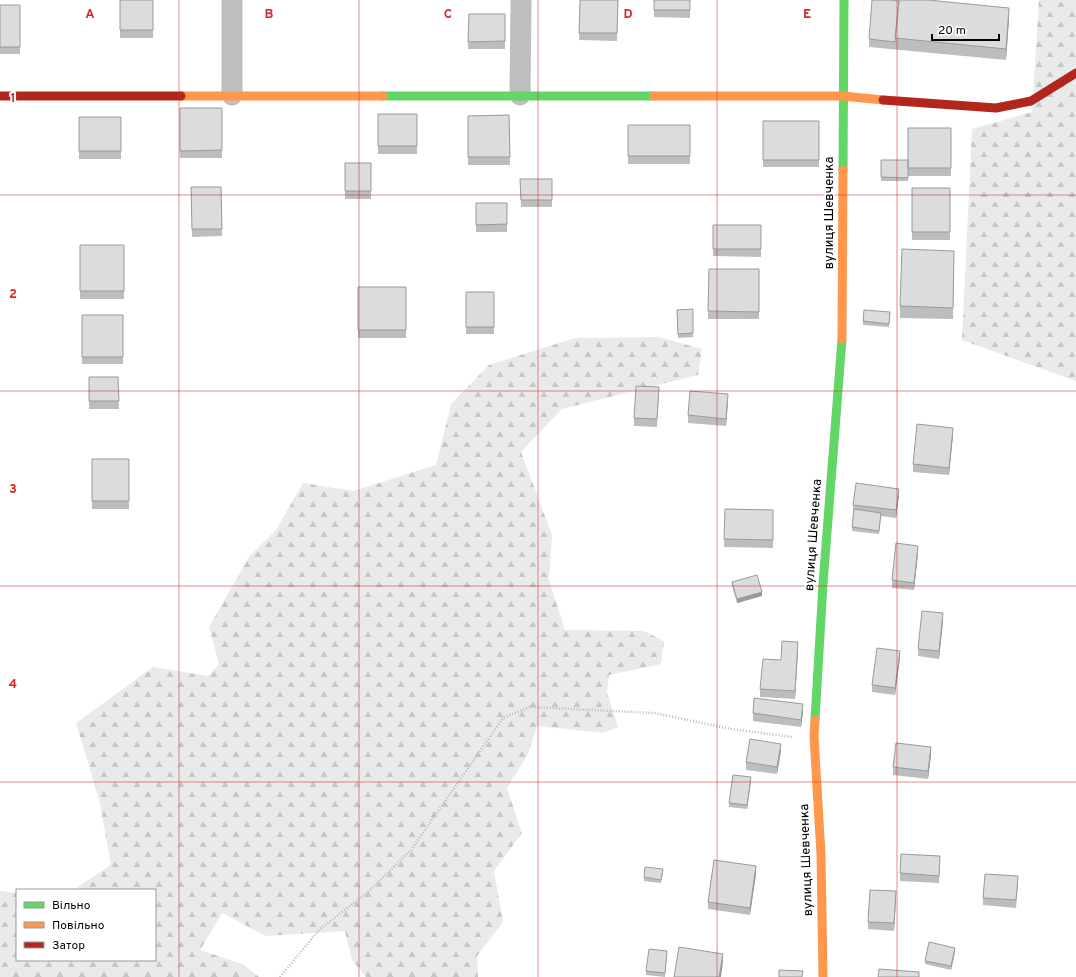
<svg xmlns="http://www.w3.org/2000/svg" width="1076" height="977" viewBox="0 0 1076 977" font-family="Overpass,sans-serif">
  <defs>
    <pattern id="forest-firs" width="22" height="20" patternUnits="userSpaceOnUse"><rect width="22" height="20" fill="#eaeaea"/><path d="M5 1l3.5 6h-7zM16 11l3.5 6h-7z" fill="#c7c7c7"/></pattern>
  </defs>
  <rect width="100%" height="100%" fill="#fff"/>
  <path fill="url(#forest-firs)" d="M1039 0H1076V381L962 340 972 129 1032 112Z
    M659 337 702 349 698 375 562 409 521 452 552 535 549 580 565 630 644 631 664 641 661 664 609 675 607 692 618 727 603 733 537 726 528 754 507 788 522 833 494 871 503 922 477 956 478 977H366L352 960 345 931 266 936 222 913 200 950 242 964 259 977H0V891L17 893V960H155V890H73L111 865 99 799 76 723 153 667 208 676 219 664 209 627 249 557 276 530 303 483 353 491 436 465 451 404 489 365 575 338Z"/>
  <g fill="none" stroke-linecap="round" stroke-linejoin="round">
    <path stroke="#b8b8b8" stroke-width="2.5" stroke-dasharray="1 2" stroke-linecap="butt" d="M280 977 320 929 367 893 411 850 503 718 530 707 654 713 731 729 792 737"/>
    <path stroke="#bebebe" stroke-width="21" d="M232 95V0
      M520 95 521 0"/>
    <path stroke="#63d668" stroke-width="9" d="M383 96H654
      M843 170 844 0
      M815 720 823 584 842 339"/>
    <path stroke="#ff974d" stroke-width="9" d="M181 96H383
      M654 96H843L883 100
      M842 339 843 170
      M815 720 814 736 821 854 823 977"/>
    <path stroke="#b3261e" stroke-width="9" d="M0 96H181
      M883 100 996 108 1031 101 1076 73"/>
  </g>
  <path fill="#bdbdbd" d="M120 0H153V38H120Z
    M580 0H618L617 41 579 40Z
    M654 0H690V18L654 17Z
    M0 5H20V54H0Z
    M469 14H505V49H468Z
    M1009 19 1006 60 869 47V39Z
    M180 108H222V158H180Z
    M378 114H417V154H378Z
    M509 115 510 165H468V116Z
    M79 117H121V159H79Z
    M763 121H819V167H763Z
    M628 125H690V164H628Z
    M908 128H951V176H908Z
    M881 160H908V181H881Z
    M345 163H371V199H345Z
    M520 179H552V207H521Z
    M191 187H221L222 236 192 237Z
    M912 188H950V240H912Z
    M476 203H507V232H476Z
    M713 225H761V257L713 256Z
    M80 245H124V299H80Z
    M954 262 953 319 900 318V306Z
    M709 269H759V319H708Z
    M358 287H406V338H358Z
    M466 292H494V334H466Z
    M693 309V337L678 338 677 310Z
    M82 315H123V364H82Z
    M890 316 889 327 863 325V321Z
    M89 377H118L119 409H89Z
    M659 395 657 427 634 426V418Z
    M728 401 726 426 688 423V415Z
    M953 435 949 475 913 472V464Z
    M92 459H129V509H92Z
    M899 496 896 518 881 516 879 534 852 531 853 513V505Z
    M725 509 773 510V548L724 547Z
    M918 553 914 590 892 588V580Z
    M732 582 762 596 737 603 732 586Z
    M943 621 939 659 918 656V649Z
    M798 650 795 699 760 697V689L781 660Z
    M900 658 895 695 872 692V685Z
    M803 712 801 727 753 721V713Z
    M781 751 777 774 746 770V762Z
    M931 755 928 779 893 775V767Z
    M751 781 747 809 729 807V803Z
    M940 864 939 883 900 881V873Z
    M663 873 661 883 644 881V877Z
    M756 874 750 915 708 909V902Z
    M1018 884 1016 908 983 905V898Z
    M896 899 894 931 868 929V922Z
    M955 952 951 970 925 964V961Z
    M667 955 665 977 646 975V971Z"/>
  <path fill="#9a9a9a" d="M1009 8V19L1006 60V49Z
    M728 394V401L726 426V419Z
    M953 428V435L949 475V468Z
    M899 489V496L896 518V510Z
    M918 546V553L914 590V583Z
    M762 592V596L737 603V599Z
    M943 613V621L939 659V651Z
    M798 642V650L795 699V691Z
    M900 651V658L895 695V688Z
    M803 704V712L801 727V720Z
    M781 744V751L777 774V767Z
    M931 747V755L928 779V771Z
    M751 777V781L747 809V805Z
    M756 866V874L750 915V908Z
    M896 891V899L894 931V923Z
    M955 948V952L951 970V966Z
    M723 954V962L721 977H719Z"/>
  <path fill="#dcdcdc" stroke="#9a9a9a" d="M120 0H153V30H120Z
    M580 0H618L617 33H579Z
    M654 0H690V10H654Z
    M872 0H890L899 1 895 42 869 39Z
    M899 0H928L1009 8 1006 49 895 38Z
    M0 5H20V47H0Z
    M469 14H505V41L468 42Z
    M180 108H222V150L180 151Z
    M378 114H417V146H378Z
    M509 115 510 157H468V116Z
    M79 117H121V151H79Z
    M763 121H819V160H763Z
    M628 125H690V156H628Z
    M908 128H951V168H908Z
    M881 160H908V178L881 177Z
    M345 163H371V191H345Z
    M520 179H552V200H521Z
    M191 187H221L222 229H192Z
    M912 188H950V232H912Z
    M476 203H507V224L476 225Z
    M713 225H761V249H713Z
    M80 245H124V291H80Z
    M902 249 954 251 953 308 900 306Z
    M709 269H759V312L708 311Z
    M358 287H406V330H358Z
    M466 292H494V327H466Z
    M693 309V333L678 334 677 310Z
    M864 310 890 312 889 324 863 321Z
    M82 315H123V357H82Z
    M89 377H118L119 401H89Z
    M636 386 659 387 657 419 634 418Z
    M690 391 728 394 726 419 688 415Z
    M917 424 953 428 949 468 913 464Z
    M92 459H129V501H92Z
    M856 483 899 489 896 510 853 505Z
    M725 509 773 510V540L724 539Z
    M854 509 881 513 879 531 852 527Z
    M896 543 918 546 914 583 892 580Z
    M757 575 762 592 737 599 732 582Z
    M922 611 943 613 939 651 918 649Z
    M782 641 798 642 795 691 760 689 763 659 781 660Z
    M877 648 900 651 895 688 872 685Z
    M754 698 803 704 801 720 753 713Z
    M750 739 781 744 777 767 746 762Z
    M896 743 931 747 928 771 893 767Z
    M733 775 751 777 747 805 729 803Z
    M901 854 940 856 939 876 900 873Z
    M714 860 756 866 750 908 708 902Z
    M645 867 663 869 661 880 644 877Z
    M985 874 1018 876 1016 900 983 898Z
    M870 890 896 891 894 923 868 922Z
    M929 942 955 948 951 966 925 961Z
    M679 947 723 954 719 977H674Z
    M649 949 667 951 665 973 646 971Z
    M879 969 919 972V977H878Z
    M779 970 803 971 802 977H779Z"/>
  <path fill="none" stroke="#d62828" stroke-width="1" stroke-opacity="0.55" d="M179 0V977M359 0V977M538 0V977M717 0V977M897 0V977M0 195H1076M0 391H1076M0 586H1076M0 782H1076"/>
  <g text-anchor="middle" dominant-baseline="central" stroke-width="4" stroke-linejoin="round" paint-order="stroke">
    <g font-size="13" fill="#000" stroke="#fff">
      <text transform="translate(830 213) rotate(-90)">вулиця Шевченка</text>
      <text transform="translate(814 535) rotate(-86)">вулиця Шевченка</text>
      <text transform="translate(807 860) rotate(-92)">вулиця Шевченка</text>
    </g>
  </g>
  <g font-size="13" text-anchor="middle" font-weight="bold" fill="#d62828" stroke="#fff" stroke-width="4" stroke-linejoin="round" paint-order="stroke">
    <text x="90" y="18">A</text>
    <text x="269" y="18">B</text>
    <text x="448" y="18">C</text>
    <text x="628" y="18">D</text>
    <text x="807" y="18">E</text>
    <text x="13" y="102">1</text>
    <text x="13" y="298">2</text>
    <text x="13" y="493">3</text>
    <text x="13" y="688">4</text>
  </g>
  <rect x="16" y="889" width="140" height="72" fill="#ffffff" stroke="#999999"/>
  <rect x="24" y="902" width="20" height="6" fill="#63d668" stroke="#999999"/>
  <text x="52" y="909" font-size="12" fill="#000000">Вільно</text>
  <rect x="24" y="922" width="20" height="6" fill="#ff974d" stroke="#999999"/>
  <text x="52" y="929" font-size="12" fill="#000000">Повільно</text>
  <rect x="24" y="942" width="20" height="6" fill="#b3261e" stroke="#999999"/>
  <text x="52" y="949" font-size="12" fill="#000000">Затор</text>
  <path d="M932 34v6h67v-6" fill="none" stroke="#000000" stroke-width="2"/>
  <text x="938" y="34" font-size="12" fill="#000000" stroke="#ffffff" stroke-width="3" paint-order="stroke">20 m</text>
</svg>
